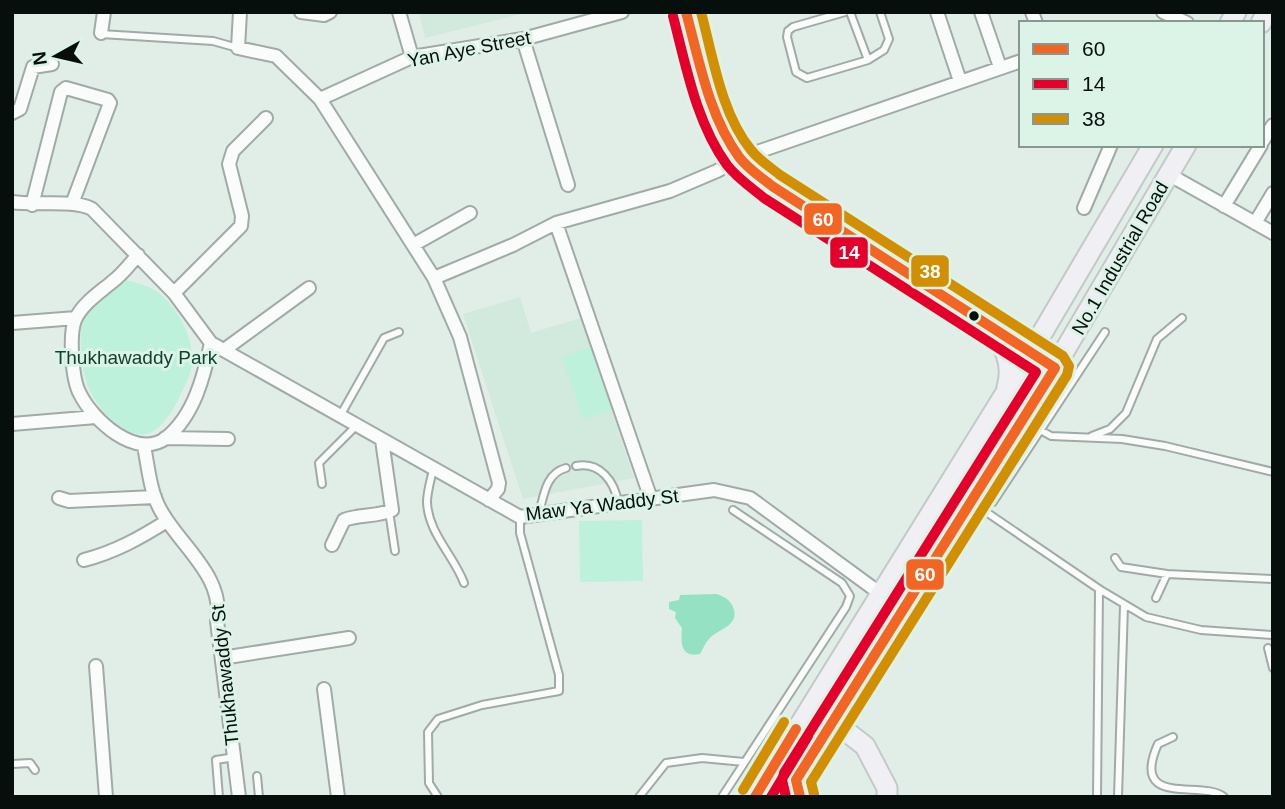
<svg xmlns="http://www.w3.org/2000/svg" width="1285" height="809" viewBox="0 0 1285 809" font-family="Arial,sans-serif">
  <rect width="100%" height="100%" fill="#e1eee8"/>
  <path fill="#d2e9de" d="M419 12H529L425 38Z
    M520 297 531 333 581 318 634 478 523 499 463 314Z"/>
  <path fill="#bdf1db" d="M126 280C137 283 151 286 160 294 180 311 197 343 191 370 188 381 181 393 176 404 170 415 159 431 147 434 137 436 125 431 117 424 92 404 81 379 81 346 81 340 80 332 82 325 89 304 108 291 126 280Z
    M593 346 614 409 583 419 562 357Z
    M642 520 643 581 580 582 579 521Z"/>
  <path fill="#94e1c4" d="M716 594C723 596 730 599 733 607 741 626 717 629 709 639 705 643 703 649 700 654 680 658 681 642 682 628L675 618 676 612 669 609V602L679 600 680 595Z"/>
  <g fill="none" stroke-linecap="round" stroke-linejoin="round">
    <defs>
      <path id="lane" d="M845 12 793 27 788 31 787 37 796 72 807 78 868 60 850 12
        M101 34 213 41 238 48
        M868 60 884 50 889 39 880 12
        M340 416 384 338 399 332
        M1026 422 1051 436 1122 439 1165 446 1273 472
        M1092 436 1110 429 1126 413 1157 339 1182 318
        M576 466C600 461 615 482 618 503
        M433 469C431 479 427 492 427 502 428 533 454 556 464 583
        M322 484 319 463 357 425
        M951 488 1099 589 1146 617 1201 630 1273 635
        M993 502 1105 332
        M389 511 395 551
        M539 513C544 495 546 473 566 468
        M1115 558 1121 567 1167 574 1273 579
        M1156 598 1167 574
        M1268 648 1273 668
        M1173 737 1158 744C1129 809 1203 779 1224 797
        M12 764 30 763 35 770
        M257 776 259 797
        M219 797 216 760 235 757
        M438 797 429 783 428 732 438 719 482 705 559 691V675L520 533V518
        M639 797 666 763 702 758 744 762
        M722 797 846 607 850 596 842 583 733 510
        M1097 797 1099 589
        M1118 797 1124 605"/>
      <path id="street" d="M240 12 238 48 276 56 320 99 434 278 460 337 499 483 498 489 489 500
        M301 12 324 15 330 12
        M399 12 412 57
        M937 12 960 81
        M981 12 1000 67
        M1032 12 1036 23
        M1163 12 1187 23
        M101 33 104 12
        M523 39 568 185
        M320 99 412 57 523 39 622 12
        M12 113 20 109 33 67 52 64
        M1262 142 1273 125
        M1168 174 1273 233
        M12 202C36 206 74 199 92 209L174 293 211 343 520 517 714 490 750 498 904 611
        M32 205 61 92 66 88 108 100 110 103 72 204
        M1224 206 1261 145
        M1084 208 1111 145
        M556 223 651 499
        M1255 223 1273 193
        M413 245 470 213
        M138 255C130 264 122 275 112 282 99 293 82 304 75 320 69 335 72 380 80 394 93 420 136 460 166 438 194 416 204 376 211 343
        M434 278 513 245 556 223 670 191 717 171 740 158 1021 61
        M174 293 241 226 242 216 229 164 233 151 266 118
        M12 323 76 318
        M224 350 309 288
        M12 424 96 417
        M165 438 228 439
        M144 446C148 466 150 491 160 509 179 545 225 576 217 621L239 797
        M59 498 69 501 155 497
        M332 545 344 520C360 514 377 517 392 510L382 440
        M84 560C115 552 140 538 167 521
        M222 658 349 638
        M96 666 106 797
        M324 689 338 797"/>
      <path id="secondary" d="M686 12C700 60 710 116 739 157 748 168 761 177 772 186L1055 368"/>
      <path id="primary" d="M1230 23 1236 12
        M1261 23 1267 12
        M991 327C1004 346 1014 364 1007 387
        M834 722 865 746 887 788V797
        M755 797 1031 352 1153 145
        M786 797 1023 421 1186 145"/>
    </defs>
    <use href="#lane" stroke="#a1aaa6" stroke-width="10"/>
    <use href="#street" stroke="#a1aaa6" stroke-width="16"/>
    <use href="#secondary" stroke="#a1aaa6" stroke-width="21"/>
    <use href="#primary" stroke="#c3c9c6" stroke-width="23"/>
    <use href="#lane" stroke="#fafcfc" stroke-width="6"/>
    <use href="#street" stroke="#fafcfc" stroke-width="12"/>
    <use href="#secondary" stroke="#fafcfc" stroke-width="18"/>
    <use href="#primary" stroke="#efeff4" stroke-width="19"/>
    <defs>
      <path id="bus-1" d="M686 12C699 60 709 116 739 157 748 169 761 177 772 186L1055 368 796 780 800 797
        M755 797 796 729"/>
      <path id="bus-2" d="M673 16C686 66 696 122 727 165 737 178 752 188 764 198L1036 372 784 773 782 780 786 797
        M771 797 808 736"/>
      <path id="bus-3" d="M701 12C713 57 721 113 751 150 759 160 770 167 780 175L1063 356 1069 366 1067 375 811 782 814 794
        M743 790 784 722"/>
    </defs>
    <use href="#bus-1" stroke="#dcf3e8" stroke-width="16"/>
    <use href="#bus-2" stroke="#dcf3e8" stroke-width="16"/>
    <use href="#bus-3" stroke="#dcf3e8" stroke-width="16"/>
    <use href="#bus-1" stroke="#f26522" stroke-width="10"/>
    <use href="#bus-2" stroke="#e4002b" stroke-width="10"/>
    <use href="#bus-3" stroke="#d38f02" stroke-width="10"/>
  </g>
  <circle fill="#070f0c" stroke="#dcf3e8" stroke-width="2.5" cx="974" cy="316" r="6"/>
  <g text-anchor="middle" dominant-baseline="central" stroke-width="6" stroke-linejoin="round" paint-order="stroke">
    <g font-size="19" fill="#070f0c" stroke="#dcf3e8">
      <text transform="translate(469 49) rotate(-11)">Yan Aye Street</text>
      <text transform="translate(1120 258) rotate(-60)">No.1 Industrial Road</text>
      <text transform="translate(602 505) rotate(-7)">Maw Ya Waddy St</text>
      <text transform="translate(225 675) rotate(-96)">Thukhawaddy St</text>
    </g>
    <g font-size="19" fill="#124031" stroke="#dcf3e8">
      <text x="136" y="357">Thukhawaddy Park</text>
    </g>
  </g>
  <g stroke="#dcf3e8" stroke-width="2.5">
    <rect x="803" y="202" width="40" height="34" rx="7" fill="#f26522"/>
    <rect x="829" y="236" width="40" height="33" rx="7" fill="#e4002b"/>
    <rect x="910" y="254" width="40" height="34" rx="7" fill="#d38f02"/>
    <rect x="905" y="558" width="40" height="33" rx="7" fill="#f26522"/>
  </g>
  <g font-size="19" text-anchor="middle" font-weight="bold" fill="#fff">
    <text x="823" y="226">60</text>
    <text x="849" y="259">14</text>
    <text x="930" y="278">38</text>
    <text x="925" y="581">60</text>
  </g>
  <rect width="1285" height="809" fill="none" stroke="#070f0c" stroke-width="28"/>
  <rect x="1019" y="21" width="245" height="126" fill="#dcf3e8" stroke="#879890" stroke-width="2"/>
  <rect x="1033" y="44" width="35" height="10" fill="#f26522" stroke="#879890" stroke-width="2"/>
  <text x="1082" y="56" font-size="21" fill="#070f0c">60</text>
  <rect x="1033" y="79" width="35" height="10" fill="#e4002b" stroke="#879890" stroke-width="2"/>
  <text x="1082" y="91" font-size="21" fill="#070f0c">14</text>
  <rect x="1033" y="114" width="35" height="10" fill="#d38f02" stroke="#879890" stroke-width="2"/>
  <text x="1082" y="126" font-size="21" fill="#070f0c">38</text>
  <g transform="translate(56 56) rotate(262)" stroke="#dcf3e8" stroke-width="5" paint-order="stroke">
  <path d="M0-5L12 26L0 18L-12 26Z" fill="#070f0c"/>
  <text y="-10" font-size="19" font-weight="bold" text-anchor="middle" fill="#070f0c">N</text>
  </g>
</svg>
